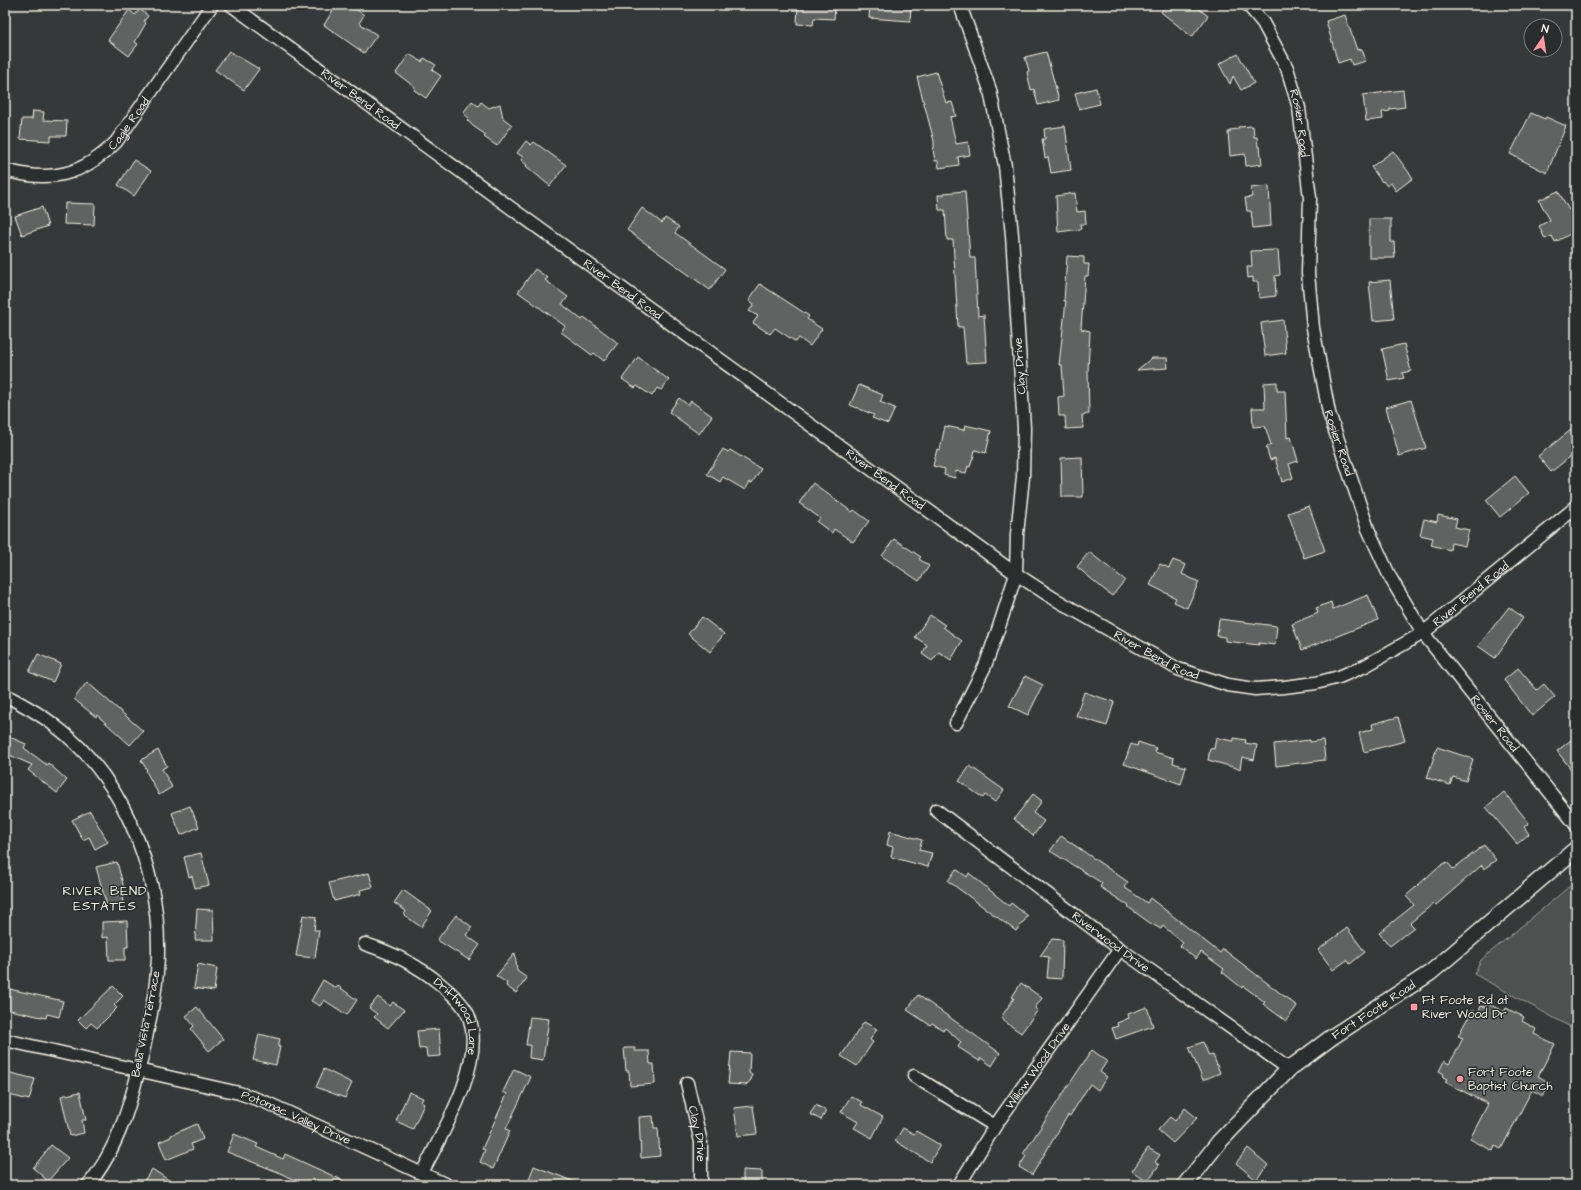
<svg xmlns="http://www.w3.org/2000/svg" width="1581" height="1190" viewBox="0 0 1581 1190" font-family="'Architects Daughter',sans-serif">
  <rect width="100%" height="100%" fill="#363939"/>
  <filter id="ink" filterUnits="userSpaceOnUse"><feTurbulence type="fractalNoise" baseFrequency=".025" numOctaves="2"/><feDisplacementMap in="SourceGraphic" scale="8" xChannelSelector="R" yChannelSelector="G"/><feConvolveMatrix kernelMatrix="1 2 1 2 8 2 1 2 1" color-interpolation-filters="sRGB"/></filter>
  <g filter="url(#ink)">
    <path fill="#4e514f" stroke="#a1a19c" d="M1576 881V1030L1474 974 1481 960Z"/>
    <path fill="#616362" stroke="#f4f1e8" d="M336 5H350L364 15 359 23 377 35 364 53 324 25Z
      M798 5H835L834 19 814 18 813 25 797 24Z
      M870 5H911L910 21 869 18Z
      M1167 5H1194L1208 16 1192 37 1161 12Z
      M140 9 148 16 144 21 146 23 135 42 138 44 129 56 108 40 129 10 135 15Z
      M1345 15 1357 50 1362 49 1366 61 1352 65 1350 59 1338 63 1326 21Z
      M229 51 259 69 244 90 215 70Z
      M1046 52 1059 100 1038 105 1034 89 1031 90 1027 72 1029 71 1025 57Z
      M409 54 422 62 424 58 436 65 432 70 441 76 426 98 414 90 415 87 396 73Z
      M1238 54 1254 83 1241 90 1233 76 1230 84 1219 64Z
      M936 72 946 103 952 102 956 116 950 117 956 144 968 142 970 155 958 157 959 165 939 168 938 161H935L933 149 934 148V141L917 77Z
      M1096 88 1100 104 1079 109 1075 93Z
      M1403 90 1405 107 1390 109V111L1382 112 1383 119 1366 121 1363 95Z
      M472 101 478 106 481 102 489 108 500 104 503 118 512 125 497 146 484 137 486 135 473 126 467 120 469 118 463 113Z
      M33 111 44 112 43 120 67 121 66 136H51V141L20 139 22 119H32Z
      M1531 113 1545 119 1546 117 1566 126 1547 173 1510 154Z
      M1065 126 1071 170 1051 173 1048 157 1045 158 1042 139H1045L1044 129Z
      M1253 126 1254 137H1257L1258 147H1260L1262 164 1246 166 1245 154 1230 156 1228 132H1230V130L1238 129V127Z
      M526 141 531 145 534 142 566 165 550 186 526 166 527 165 521 160 523 157 517 153Z
      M1393 151 1413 178 1396 191 1391 183 1387 186 1383 181 1382 182 1371 167Z
      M134 160 151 171 134 196 118 185Z
      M1269 186 1271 226 1253 228 1251 211H1247L1245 198 1252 197 1251 188Z
      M965 191 970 258H975L978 316 984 315 987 362 966 363 963 327H958L953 240H947L945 210H939L938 195H944V193Z
      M1558 191 1572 215 1570 216 1576 231 1555 242 1552 236 1545 239 1539 226 1550 220 1539 200Z
      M1075 193 1077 212 1085 211 1086 224H1080L1081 229 1058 232 1056 196Z
      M65 203 95 204 94 225 64 224Z
      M42 207 48 226 22 235 15 216Z
      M642 208 662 223 665 218 679 227 675 233 678 235 725 269 710 290 627 230Z
      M1369 219H1391V242H1394L1395 258H1369Z
      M1278 250 1280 275 1275 276 1276 296 1259 298 1258 282H1253V277L1248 278 1247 267H1252L1251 251Z
      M1067 256 1084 257V264H1089L1088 276H1085L1081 329 1090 331 1088 370 1089 414 1082 415 1083 428 1066 429 1065 416H1059L1058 397 1064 396 1062 365H1059L1066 301H1064Z
      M535 269 548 278 545 280 568 297 562 304 582 320 584 317 618 343 604 361 594 353 592 355 561 332 565 326 518 292Z
      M1390 280 1394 319 1373 321 1369 282Z
      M760 284 809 316 807 319 822 329 810 346 799 338 796 342 775 328 770 334 753 323 758 316 749 311 754 304 749 300Z
      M1283 320 1286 353 1265 356 1261 323Z
      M1404 344 1411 371 1402 373 1404 378 1389 381 1382 349Z
      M638 357 669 380 661 390 657 388 652 396 637 386 635 388 622 379Z
      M1152 358H1167L1168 368 1137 370Z
      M1277 382V391H1285L1287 438 1291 437 1298 461 1289 464 1293 478 1282 482 1275 458 1270 460 1266 447 1271 445 1265 426 1253 427 1252 408H1265L1264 383Z
      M859 385 883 395 880 402 895 408 888 424 872 418 874 415 850 405Z
      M679 398 688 405 691 401 712 416 699 434 669 412Z
      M1411 400 1426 448 1399 456 1386 407Z
      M965 425 991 431 986 453 975 450 973 459H972L970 467 968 466 966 473 956 471 955 478 944 475 945 469 933 466 937 449 940 450 945 426 964 430Z
      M1576 426V452L1551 472 1538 456Z
      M723 449 728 452 730 450 761 469 752 483 750 482 745 490 723 477 720 482 707 474Z
      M1082 457 1083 497H1062L1061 458Z
      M1515 476 1529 493 1500 517 1486 500Z
      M813 483 852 512 854 510 869 521 853 542 834 529 832 533 817 522 820 518 799 503Z
      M1309 506 1325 551 1304 558 1288 513Z
      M1438 515 1457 519 1455 527 1469 530 1465 546 1451 543 1450 550 1431 545 1433 538 1420 535 1424 519 1437 522Z
      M894 539 921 557 919 559 929 566 919 581 882 556Z
      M1089 552 1125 580 1112 596 1077 567Z
      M1173 560 1186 565 1182 574 1199 582 1187 608 1174 602 1176 598 1150 585 1160 564 1169 568Z
      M1368 595 1378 620 1302 650 1292 624 1318 613 1316 608 1331 602 1333 609Z
      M1509 607 1523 618 1495 658 1478 646Z
      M930 615 945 625 943 627 962 641 951 660 939 652 932 661 922 654 927 645 915 637Z
      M702 617 724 634 710 652 688 634Z
      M1219 619 1277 626 1275 645 1259 643V645L1225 641V637L1217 636Z
      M38 654 61 664 53 682 29 672Z
      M1518 668 1537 690 1544 684 1555 697 1532 716 1504 680Z
      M1025 676 1043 685 1028 715 1009 706Z
      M87 682 143 731 130 745 97 715 96 717 74 699Z
      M1084 692 1114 702 1107 726 1076 716Z
      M1398 717 1405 741 1364 752 1359 733 1373 729 1372 724Z
      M5 735 26 744 24 748 47 765 48 763 67 780 57 793 28 770 32 765 5 753Z
      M1576 736V776L1557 751Z
      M1216 738 1234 741V738L1246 740 1245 743 1257 745 1254 760 1242 757 1240 769 1208 760 1210 748 1214 749Z
      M1310 740V742L1323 740 1325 760 1276 766 1274 744Z
      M1138 742 1156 748 1155 752 1174 758 1173 763 1186 767 1181 784 1124 764 1131 744 1137 746Z
      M1437 747 1473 759 1466 781 1453 777 1450 785 1427 778Z
      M158 750 167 766 162 769 172 787 159 795 146 771 147 770 141 760Z
      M970 766 1004 790 995 802 985 795 983 798 959 781Z
      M1504 792 1529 823 1524 827 1529 834 1517 844 1486 807Z
      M1033 794 1042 801 1033 813 1044 821 1033 836 1014 819Z
      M190 806 199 827 181 835 172 813Z
      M90 811 108 842 95 849 89 837 83 840 72 820Z
      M890 831 922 840 919 850 932 853 928 867 891 857 893 847 887 845Z
      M1061 836 1128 882 1124 887 1147 903 1150 898 1220 953 1223 949 1297 1006 1286 1021 1263 1004 1265 1002 1243 986 1242 988 1222 972 1224 969 1201 952 1196 959 1180 946 1183 943 1163 926 1161 929 1150 923 1128 907 1129 906 1100 887 1102 883 1050 851Z
      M1484 845 1496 860 1484 869 1482 865 1436 905 1434 903 1410 923 1414 927 1390 946 1379 933 1414 905 1406 896 1437 868 1447 862 1453 869Z
      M201 853 209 885 195 888 192 876 189 877 184 857Z
      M117 862 124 888 120 889 123 902 107 906 96 867Z
      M956 869 967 877 969 873 1009 906 1011 903 1028 916 1016 931 948 881Z
      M369 873 373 887 360 890 361 894 334 901 329 883Z
      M403 890 432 911 421 927 404 915 406 911 394 903Z
      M197 909 213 910 214 940H195Z
      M303 915 316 917 314 930H319L315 958 296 956Z
      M456 915 472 927 466 935 480 945 469 960 437 940Z
      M127 921 128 947H125V960H109L108 937 102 938V922Z
      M1347 928 1365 952 1350 964 1347 960 1333 970 1318 950Z
      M1052 939 1063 940 1062 979 1047 978 1049 957 1040 956Z
      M515 953 517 971 527 978 516 993 506 986 507 983 496 976Z
      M198 964 217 968 214 991 194 988Z
      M323 980 336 988 338 986 357 1000 347 1015 324 1000 320 1006 311 1001Z
      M1021 983 1042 998 1035 1008 1038 1010 1021 1033 1004 1021 1002 1016 1014 998 1012 997Z
      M113 986 123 996 114 1005 117 1008 97 1028 91 1023 86 1028 78 1020Z
      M5 988 63 1001 59 1017 47 1014 46 1018 5 1009Z
      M918 995 1000 1053 992 1066 981 1058 979 1061 958 1047 961 1042 945 1028 943 1030 932 1023 930 1025 907 1010Z
      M378 997 390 1006 393 1002 404 1010 388 1028 374 1017 377 1014 369 1008Z
      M1487 1003 1504 1012 1506 1008 1524 1017 1522 1021 1536 1029 1534 1034 1555 1044 1538 1076 1550 1083 1543 1096 1532 1090 1501 1149 1495 1146 1493 1151 1470 1139 1488 1104 1445 1082 1447 1079 1443 1077 1444 1074 1439 1071 1444 1061 1449 1064 1456 1052 1463 1038 1458 1036 1472 1010 1478 1013 1481 1006 1485 1007Z
      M197 1007 223 1039 209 1051 191 1029 194 1026 186 1016Z
      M1147 1007 1153 1026 1116 1039 1112 1028 1118 1026 1117 1023 1129 1018 1128 1014Z
      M530 1017 549 1019 543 1060 529 1058 530 1045H526Z
      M864 1022 877 1029 870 1040 873 1042 857 1066 841 1056Z
      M439 1029 441 1056 427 1057 426 1048 419 1049 417 1031Z
      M259 1034 280 1039 278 1047H280L276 1065 253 1060Z
      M1203 1042 1209 1056 1213 1055 1220 1073 1203 1080 1189 1047Z
      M624 1048H635V1051H649L650 1064H654L655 1084 630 1086 629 1071H626Z
      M1092 1050 1107 1061 1100 1072 1107 1077 1098 1090 1090 1084 1070 1116 1068 1115 1032 1175 1019 1167 1026 1156 1023 1154Z
      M731 1052 750 1053 749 1073 752 1075 751 1080 746 1085 728 1084Z
      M324 1069 352 1083 345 1098 316 1087Z
      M514 1069 531 1077 506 1129 510 1131 493 1169 480 1162 485 1150 482 1149 507 1094 503 1092Z
      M7 1072 35 1079 29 1100 5 1094Z
      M80 1092 86 1120H82L84 1133 70 1136 61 1096Z
      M409 1092 423 1098 421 1102 424 1104 413 1129 396 1121Z
      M851 1096 862 1102 861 1105 883 1117 872 1138 854 1128 858 1122 841 1112Z
      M816 1105 826 1111 821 1120 810 1114Z
      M753 1106 757 1134 738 1136 734 1108Z
      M1185 1108 1197 1118 1173 1143 1158 1130 1170 1117 1175 1121Z
      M653 1116 654 1128H658L660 1156 641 1158 639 1117Z
      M197 1124 203 1139 191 1144 193 1149 166 1160 159 1142 171 1137V1135Z
      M903 1128 914 1134 916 1131 940 1145 930 1162 895 1141Z
      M234 1134 258 1144 256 1147 283 1159 285 1154 353 1185H304L278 1172 227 1152Z
      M51 1145 68 1158 48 1181 33 1168Z
      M1148 1148 1160 1155 1155 1162 1159 1165 1147 1182 1132 1171Z
      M1248 1148 1268 1165 1256 1180 1236 1163Z
      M534 1166 580 1184V1185H535L537 1182 529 1179Z
      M152 1169 176 1185H141Z
      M743 1170 762 1171V1185H743Z"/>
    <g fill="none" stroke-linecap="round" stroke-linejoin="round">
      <defs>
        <g id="minor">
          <path id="s1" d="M231 5 1016 574 1053 598 1178 669 1228 685 1255 689 1284 687 1316 683 1339 677 1365 666 1423 633 1576 507"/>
          <path id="s2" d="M1248 5 1263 23 1287 68 1299 108 1310 198 1308 273 1313 328 1329 413 1368 529 1390 577 1423 633 1576 825"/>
          <path id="s3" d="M5 170C50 183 82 176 116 142L212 5"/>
          <path d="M5 695C22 704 39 713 54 725 122 776 159 867 158 951 158 985 150 1019 143 1052 132 1099 119 1148 88 1185"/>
          <path d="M956 723 985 666 998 630 1016 574 1017 534 1023 477 1024 428 1012 235 1005 166 990 90 960 5"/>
          <path id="s4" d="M936 810 1120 949 1289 1069"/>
          <path id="s5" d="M365 944C393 953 416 964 439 983 451 993 466 1005 470 1020 484 1066 442 1133 422 1173"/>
          <path id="s6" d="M5 1040 239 1093 265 1102 447 1185"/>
          <path d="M914 1076 995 1126"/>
          <path id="s7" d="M687 1083 701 1142V1185"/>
          <path id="s8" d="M959 1185 995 1126 1120 949"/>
        </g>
        <g id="tertiary">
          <path id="s9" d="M1185 1185 1219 1142 1289 1069 1332 1037 1430 973 1576 849"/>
        </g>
      </defs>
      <use href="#minor" stroke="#f4f1e8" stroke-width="15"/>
      <use href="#tertiary" stroke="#f4f1e8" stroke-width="18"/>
      <use href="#minor" stroke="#2a2d2e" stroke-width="12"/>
      <use href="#tertiary" stroke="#2a2d2e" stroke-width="15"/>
    </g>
  </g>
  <g fill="#ff9aa2" stroke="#2a2d2e" stroke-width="1.5">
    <rect x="1410" y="1003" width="8" height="8" rx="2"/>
    <circle cx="1460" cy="1079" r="4"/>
  </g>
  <g text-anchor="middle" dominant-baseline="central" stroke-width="3" stroke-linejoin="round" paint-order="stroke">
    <g font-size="12" fill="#f4f1e8" stroke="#2a2d2e">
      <text stroke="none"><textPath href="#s1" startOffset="160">River Bend Road</textPath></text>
      <text stroke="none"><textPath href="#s3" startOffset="144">Cagle Road</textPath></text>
      <text stroke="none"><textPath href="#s2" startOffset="131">Rosier Road</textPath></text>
      <text stroke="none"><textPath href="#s1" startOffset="484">River Bend Road</textPath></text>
      <text transform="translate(1020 366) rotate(-94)">Clay Drive</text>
      <text stroke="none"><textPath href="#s2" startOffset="455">Rosier Road</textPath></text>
      <text stroke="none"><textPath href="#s1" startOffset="808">River Bend Road</textPath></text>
      <text stroke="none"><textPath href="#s1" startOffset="1479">River Bend Road</textPath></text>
      <text stroke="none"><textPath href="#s1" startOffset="1132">River Bend Road</textPath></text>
      <text stroke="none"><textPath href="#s2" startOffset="779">Rosier Road</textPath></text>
      <text stroke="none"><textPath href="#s4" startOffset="219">Riverwood Drive</textPath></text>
      <text stroke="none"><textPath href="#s9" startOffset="259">Fort Foote Road</textPath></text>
      <text stroke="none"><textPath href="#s5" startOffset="124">Driftwood Lane</textPath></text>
      <text transform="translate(146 1024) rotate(-79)">Bella Vista Terrace</text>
      <text stroke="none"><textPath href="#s8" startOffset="143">Willow Wood Drive</textPath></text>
      <text stroke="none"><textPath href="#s6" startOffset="302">Potomac Valley Drive</textPath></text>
      <text stroke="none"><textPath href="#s7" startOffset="52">Clay Drive</textPath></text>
    </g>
    <g font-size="12" fill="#f4f1e8" stroke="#2a2d2e" text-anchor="start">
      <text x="1422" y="1000">Ft Foote Rd at<tspan x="1422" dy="14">River Wood Dr</tspan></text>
      <text x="1468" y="1072">Fort Foote<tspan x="1468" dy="14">Baptist Church</tspan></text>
    </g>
    <g font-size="13" letter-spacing="1" fill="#f4f1e8" stroke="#2a2d2e">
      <text x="105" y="891">RIVER BEND<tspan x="105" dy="15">ESTATES</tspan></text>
    </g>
  </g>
  <rect width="1581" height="1190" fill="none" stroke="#2a2d2e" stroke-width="20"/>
  <rect x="10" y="10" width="1561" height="1170" fill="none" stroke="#f4f1e8" stroke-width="1.5" filter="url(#ink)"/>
  <g transform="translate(1543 38) rotate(13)"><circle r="19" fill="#2a2d2e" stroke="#7b7b78"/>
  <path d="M0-3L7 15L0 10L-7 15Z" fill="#ff9aa2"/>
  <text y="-6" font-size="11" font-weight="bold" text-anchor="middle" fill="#f4f1e8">N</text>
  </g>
</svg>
